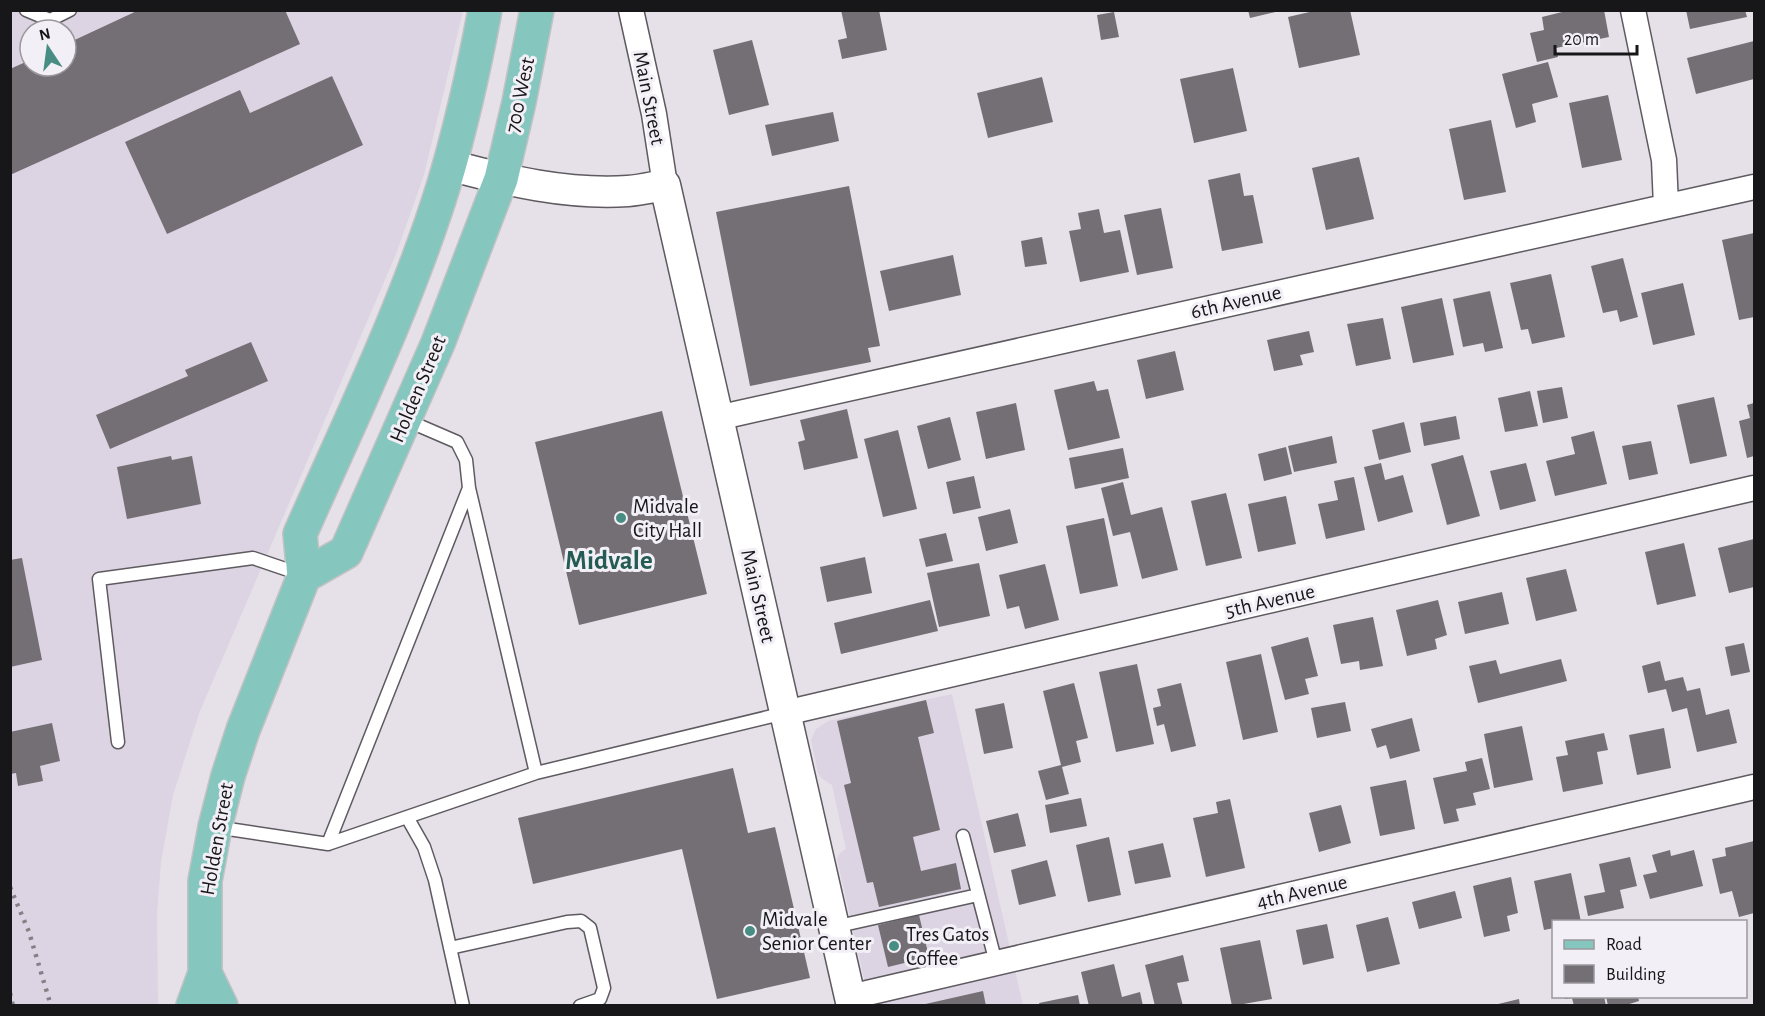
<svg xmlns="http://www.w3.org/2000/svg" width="1765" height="1016" viewBox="0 0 1765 1016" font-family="'Alegreya Sans',sans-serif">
  <rect width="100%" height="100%" fill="#e6e1e9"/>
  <path fill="#dcd4e2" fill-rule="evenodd" d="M10 11H463L424 175 396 254 200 711 173 795 161 862 157 914 158 1005H11ZM30 30H66V66H30Z
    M952 694 1023 1005H870L837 859 840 853 846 849 832 785 821 778 818 773 811 740 816 729 828 721Z"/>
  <path fill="#736f75" d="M139 10H285L300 44 10 175V69L30 60V66H66V44Z
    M841 10H879L887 50 842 59 838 40 847 38Z
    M1248 10H1280V11L1250 18Z
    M1318 10H1350L1360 55 1299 68 1288 17Z
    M1570 10H1604L1609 37 1556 48 1558 57 1537 62 1530 33 1544 30 1542 17Z
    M1686 10H1745L1747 17 1690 29Z
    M1114 12 1119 37 1101 40 1097 15Z
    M752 40 769 105 729 115 713 50Z
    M1754 41V79L1696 94 1687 58Z
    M1548 62 1558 97 1532 104 1536 122 1516 128 1502 74Z
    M1233 68 1247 131 1194 143 1180 79Z
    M332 76 363 145 167 234 125 142 240 90 250 113Z
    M1042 77 1053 122 988 138 977 93Z
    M1608 95 1622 160 1582 168 1569 103Z
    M833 112 839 141 772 156 765 125Z
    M1491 120 1506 192 1464 200 1449 129Z
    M1359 157 1374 219 1326 230 1312 168Z
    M1240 173 1244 196 1253 195 1263 243 1222 251 1208 180Z
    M849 186 880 346 868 348 871 362 750 386 716 212Z
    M1161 208 1173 268 1137 275 1124 215Z
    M1099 209 1104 233 1120 230 1129 272 1080 282 1069 231 1081 229 1078 213Z
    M1754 233V317L1739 320 1722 240Z
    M1042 237 1047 264 1025 267 1021 241Z
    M953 255 961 295 889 311 880 271Z
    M1623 258 1638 317 1620 322 1617 310 1603 313 1591 266Z
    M1551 274 1565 337 1532 344 1528 329 1521 330 1510 283Z
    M1683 283 1695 335 1653 345 1641 293Z
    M1490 291 1503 348 1485 352 1483 343 1463 347 1453 299Z
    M1442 298 1454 355 1413 363 1401 307Z
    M1383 318 1391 359 1356 366 1347 324Z
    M1309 331 1314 352 1300 355 1303 365 1274 371 1267 340Z
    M251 342 268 381 110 449 96 415 188 376 185 370Z
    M1175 351 1184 390 1146 399 1137 360Z
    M1094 381 1097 391 1108 389 1120 438 1068 450 1054 390Z
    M1562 387 1568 418 1543 423 1537 391Z
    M1530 391 1538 426 1505 432 1498 398Z
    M1714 397 1727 456 1690 464 1677 405Z
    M1016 403 1025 450 986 459 976 412Z
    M1754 403V456L1747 458 1739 421 1750 418 1747 405Z
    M847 409 858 458 804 470 798 442 805 440 800 420Z
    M662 411 707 594 579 625 535 442Z
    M1456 416 1460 439 1424 446 1420 423Z
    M950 417 961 460 928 469 917 426Z
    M1404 422 1411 452 1379 460 1372 430Z
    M898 430 917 509 883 517 864 439Z
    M1594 431 1607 484 1555 496 1546 461 1575 454 1571 437Z
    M1332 436 1337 463 1294 472 1288 446Z
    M1651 441 1658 474 1629 480 1622 446Z
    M1286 447 1292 474 1264 481 1258 454Z
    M1123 448 1129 478 1075 489 1069 458Z
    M1463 455 1480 516 1447 525 1431 464Z
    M171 456 172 460 192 456 201 504 127 519 117 467Z
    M1381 463 1385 480 1403 475 1413 512 1378 522 1364 467Z
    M1526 463 1536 501 1500 510 1490 471Z
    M974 476 981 508 953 514 946 482Z
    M1354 477 1365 530 1326 539 1318 504 1338 500 1334 481Z
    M1123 482 1131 515 1162 507 1178 570 1142 579 1130 532 1113 536 1101 488Z
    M1226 493 1242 558 1206 566 1191 501Z
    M1286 496 1296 544 1258 552 1248 504Z
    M1010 509 1018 543 986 551 978 517Z
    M1104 518 1118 586 1080 594 1066 526Z
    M946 533 953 561 926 567 919 539Z
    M1754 539V587L1729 593 1718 548Z
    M1684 543 1696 596 1657 605 1645 552Z
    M865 557 872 593 827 602 820 567Z
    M22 558 42 660 10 667V560Z
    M979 563 990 616 939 627 927 573Z
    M1045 564 1059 620 1025 629 1019 606 1007 609 999 575Z
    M1566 569 1577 611 1536 621 1526 578Z
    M1502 592 1509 624 1465 634 1458 602Z
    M930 600 938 631 841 654 834 623Z
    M1438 600 1447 635 1435 639 1437 649 1407 656 1396 610Z
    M1373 617 1383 666 1360 670 1359 661 1341 664 1333 625Z
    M1308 637 1318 676 1305 679 1309 694 1285 700 1271 647Z
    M1744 643 1750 672 1731 676 1725 647Z
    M1261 654 1278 732 1243 740 1226 662Z
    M1561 659 1567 681 1478 703 1469 666 1496 660 1500 674Z
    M1660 661 1665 681 1683 677 1687 691 1700 688 1706 715 1729 709 1737 743 1697 752 1687 708 1672 712 1666 689 1648 693 1642 666Z
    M1137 664 1154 744 1116 752 1099 672Z
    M1074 683 1088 738 1076 741 1081 762 1062 767 1069 794 1046 800 1038 771 1061 765 1043 691Z
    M1181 683 1196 746 1171 752 1164 724 1157 726 1153 708 1161 706 1157 689Z
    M926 700 934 733 918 737 940 830 913 837 921 871 956 863 961 889 879 907 873 882 867 883 844 785 851 783 837 721Z
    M1345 702 1351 731 1317 738 1311 708Z
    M1004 703 1013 748 984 754 975 709Z
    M1412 718 1420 751 1390 759 1386 745 1377 748 1371 729Z
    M52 723 60 761 40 766 43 781 18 786 16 773 10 774V732Z
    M1522 726 1533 780 1494 788 1484 734Z
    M1664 728 1671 768 1637 775 1629 735Z
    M1604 733 1608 750 1597 752 1603 784 1563 792 1556 757 1568 755 1565 741Z
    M1482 758 1490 789 1473 793 1476 805 1456 809 1459 821 1444 824 1433 778 1467 771 1465 762Z
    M733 768 748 833 775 827 810 978 717 999 682 849 533 884 518 818Z
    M1406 780 1415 829 1380 836 1370 787Z
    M1081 798 1087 826 1050 833 1045 805Z
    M1230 799 1245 868 1206 877 1193 818 1218 813 1216 802Z
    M1341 805 1351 843 1319 852 1309 813Z
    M1018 813 1026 846 994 853 986 821Z
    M1109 837 1121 895 1088 902 1076 845Z
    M1754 841V913L1739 917 1732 891 1720 894 1712 859 1726 856 1725 848Z
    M1163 843 1171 877 1135 884 1128 851Z
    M1670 850 1671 856 1694 850 1703 886 1650 899 1643 875 1657 872 1652 855Z
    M1630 857 1637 886 1620 890 1624 908 1588 916 1584 896 1605 892 1599 864Z
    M1047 860 1056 896 1019 905 1011 870Z
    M1571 873 1581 922H1554V928L1544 930 1534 881Z
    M1511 877 1518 913 1507 916 1510 931 1484 937 1473 886Z
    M1455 891 1462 918 1419 929 1412 902Z
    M919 915 929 957 888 967 878 925Z
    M1388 917 1400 964 1367 972 1356 925Z
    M1327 924 1334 958 1303 965 1296 930Z
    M1260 940 1272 999 1232 1006 1220 948Z
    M1183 955 1189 981 1177 983 1183 1006H1155L1145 965Z
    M1114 964 1122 997 1140 992 1143 1006H1089L1081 972Z
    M983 991 986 1006H921V1005Z
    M1078 995 1080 1006H1040L1039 1003Z
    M1564 996H1604L1606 1006H1574L1572 998 1565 999Z
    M1606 996H1638L1639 1001 1623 1006H1608Z
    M1519 999 1520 1006H1494V1005Z"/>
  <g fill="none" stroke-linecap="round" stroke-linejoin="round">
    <defs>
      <path id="service" d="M26 10 50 20 70 10
        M118 742 99 579 253 558 300 574
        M536 773 785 713
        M407 817 424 847 435 880 463 1006
        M215 827 328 844 469 488 466 460 457 442 406 420
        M963 836 996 963
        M328 844 536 773 469 488
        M834 927 978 895
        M450 948 567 922 581 921 590 928 604 988 600 999 580 1006"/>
      <path id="minor" d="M631 10 654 114 665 185
        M1633 10 1664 160 1666 206
        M717 418 1754 187
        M785 713 1754 488
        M850 997 1754 787"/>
      <path id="tertiary" d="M449 165C508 181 567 195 628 191 641 190 653 187 665 185L852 1006"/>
      <path id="primary" d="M304 576 346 552 438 343 501 179 519 102 537 10
        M205 973 221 1006
        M193 1006 205 973V881L215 827 228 776 243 730 304 576 300 534C351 419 407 304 444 184 461 127 474 69 485 10"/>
    </defs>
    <use href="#service" stroke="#5e5a60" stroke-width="15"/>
    <use href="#minor" stroke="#5e5a60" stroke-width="27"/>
    <use href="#tertiary" stroke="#5e5a60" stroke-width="33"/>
    <use href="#primary" stroke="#c3c2c3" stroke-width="36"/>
    <use href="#service" stroke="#fff" stroke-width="12"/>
    <use href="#minor" stroke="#fff" stroke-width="24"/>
    <use href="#tertiary" stroke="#fff" stroke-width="30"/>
    <use href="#primary" stroke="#85c6be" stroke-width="33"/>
    <path stroke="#848186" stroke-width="4.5" stroke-dasharray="3 6" stroke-linecap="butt" d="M10 887 29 932 51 1006
      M10 993 13 1006"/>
  </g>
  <g fill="#488d83" stroke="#f3eff6" stroke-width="2">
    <circle cx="621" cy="518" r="6"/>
    <circle cx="750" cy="931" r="6"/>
    <circle cx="894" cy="946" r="6"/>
  </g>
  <g text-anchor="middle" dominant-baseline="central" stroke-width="6" stroke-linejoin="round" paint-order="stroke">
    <g font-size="21" fill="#171618" stroke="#f3eff6">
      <text transform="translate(520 95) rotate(-78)">700 West</text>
      <text transform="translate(649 98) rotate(79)">Main Street</text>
      <text transform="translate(1236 302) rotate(-13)">6th Avenue</text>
      <text transform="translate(418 389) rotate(-67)">Holden Street</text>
      <text transform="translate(758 596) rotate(77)">Main Street</text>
      <text transform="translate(1270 601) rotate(-13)">5th Avenue</text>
      <text transform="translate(217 839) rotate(-80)">Holden Street</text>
      <text transform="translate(1302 892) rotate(-13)">4th Avenue</text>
    </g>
    <g font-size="21" fill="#171618" stroke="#f3eff6" text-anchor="start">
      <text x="633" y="506">Midvale<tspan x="633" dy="24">City Hall</tspan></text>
      <text x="762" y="919">Midvale<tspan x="762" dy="24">Senior Center</tspan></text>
      <text x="906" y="934">Tres Gatos<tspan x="906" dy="24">Coffee</tspan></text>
    </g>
    <g font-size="27" font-weight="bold" fill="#245c55" stroke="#f3eff6">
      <text x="609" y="560">Midvale</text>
    </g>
  </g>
  <rect width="1765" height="1016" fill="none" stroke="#171618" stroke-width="24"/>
  <rect x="1552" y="920" width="195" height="78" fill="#f3eff6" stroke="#9b989d" stroke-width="1.5"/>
  <rect x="1564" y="940" width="30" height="9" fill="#85c6be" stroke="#9b989d" stroke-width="1.5"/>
  <text x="1606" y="950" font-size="18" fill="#171618">Road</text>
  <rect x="1564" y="965" width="30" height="18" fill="#736f75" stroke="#9b989d" stroke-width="1.5"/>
  <text x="1606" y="980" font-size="18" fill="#171618">Building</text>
  <g transform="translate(48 48) rotate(347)"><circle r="28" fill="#f3eff6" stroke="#9b989d" stroke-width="1.5"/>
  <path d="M0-4.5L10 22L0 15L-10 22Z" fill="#488d83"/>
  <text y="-9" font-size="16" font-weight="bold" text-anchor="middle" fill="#171618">N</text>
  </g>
  <path d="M1555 45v9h82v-9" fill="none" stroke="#171618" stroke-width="3"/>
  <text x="1564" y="45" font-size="18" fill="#171618" stroke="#f3eff6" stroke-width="4.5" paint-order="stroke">20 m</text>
</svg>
